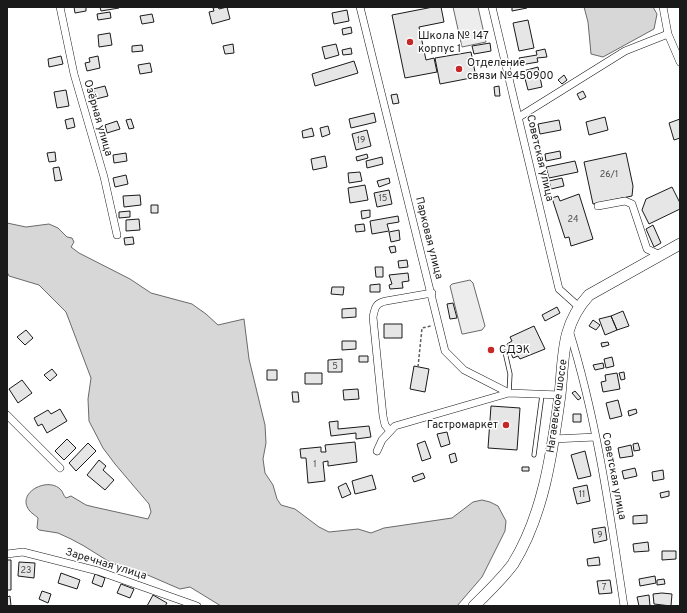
<svg xmlns="http://www.w3.org/2000/svg" width="687" height="613" viewBox="0 0 687 613" font-family="Overpass,sans-serif">
  <rect width="100%" height="100%" fill="#fff"/>
  <path fill="#ededed" stroke="#6a6a6a" d="M453 7H478L486 42 462 47Z
    M470 280 473 283 485 326 482 330 463 334H462L450 286 452 284Z"/>
  <path fill="#d7d7d7" stroke="#6a6a6a" d="M584 7H653L657 14 654 29 603 57 591 54 588 22Z
    M7 223 26 227 49 224 58 228 67 237 72 238 74 242 71 247 79 253 130 279 151 293 192 304 206 314 218 325 244 319 249 359 265 425 266 443 263 459 265 473 273 485 277 499 281 505 295 509 319 527 329 532 358 529 371 533 384 528 452 518 473 502 482 500 490 502 498 506 506 521 505 531 482 577 457 606H221L190 587 180 589 143 573 119 566 108 561 84 546 71 539 58 533 39 530 37 528 38 518C35 515 31 513 29 510 16 492 49 476 61 490 63 492 63 495 66 498L71 496 86 505 94 507 148 519 151 512 149 504 115 464 103 448 89 421 88 399 91 378 66 312 39 285 9 276 7 272Z"/>
  <path fill="#e6e6e6" stroke="#1a1a1a" d="M74 7H86V11L75 13Z
    M100 7H118L119 8 101 11Z
    M218 7 219 9 227 7 230 19 212 24 209 12 214 11 213 8Z
    M433 7H441L444 22 419 27 426 60 434 58 437 72 405 78 392 15Z
    M512 7H527V8L512 11Z
    M347 10 349 21 334 24 332 13Z
    M110 12 111 18 98 20 97 14Z
    M152 14 154 22 142 24 140 16Z
    M528 20 534 48 519 51 513 23Z
    M351 27 352 33 343 35 342 29Z
    M110 33 112 45 99 47 98 35Z
    M490 43 491 51 474 54 472 46Z
    M233 44 234 53 225 54 223 46Z
    M336 44 339 55 325 59 322 47Z
    M142 45 143 51 132 52V46Z
    M351 48 352 54 343 55 342 50Z
    M545 49 547 57 537 58 538 62 520 65 519 58 537 55 536 51Z
    M471 52 476 77 440 84 435 58Z
    M61 56 63 64 49 67 48 59Z
    M98 56 100 68 87 71 85 63 90 62 89 58Z
    M354 61 358 73 315 86 312 74Z
    M150 63 152 72 140 74 138 65Z
    M538 67 542 87 528 90 523 71Z
    M564 75 567 80 562 84 558 80Z
    M105 86 108 96 96 99 93 89Z
    M499 86 500 96H495L494 87Z
    M66 90 69 106 57 108 54 92Z
    M583 91 586 97 580 100 577 94Z
    M397 94 399 103 393 104 391 95Z
    M374 113 376 122 351 128 349 119Z
    M605 117 608 130 589 135 586 122Z
    M73 118 75 127 67 129 65 120Z
    M131 119 134 128 129 129 126 120Z
    M680 119V138L674 140 669 123Z
    M559 120 561 130 540 134 538 124Z
    M117 121 120 129 107 133 105 125Z
    M328 126 330 134 322 137 320 128Z
    M312 128 314 136 303 138 302 131Z
    M367 130 371 146 356 150 352 134Z
    M560 151 561 158 546 161 545 154Z
    M55 152 56 161 49 162 47 153Z
    M126 153 127 161 114 163 113 155Z
    M626 153 633 186 632 196 593 204 584 162Z
    M367 154 368 158 357 161 356 157Z
    M325 156 327 167 313 170 311 159Z
    M382 157 383 164 367 168 366 161Z
    M575 161 578 172 549 178 546 167Z
    M59 167 62 180 55 181 53 168Z
    M360 172 362 181 349 183 348 173Z
    M126 175 128 184 115 187 113 178Z
    M389 178 390 183 379 187 377 181Z
    M562 178 564 186 551 189 549 181Z
    M365 185 368 200 350 203 348 188Z
    M672 187 680 203V209L649 224 642 210 646 199Z
    M389 190 392 204 377 207 374 193Z
    M579 194 593 239 571 246 569 237 565 238 552 198 558 196 560 201Z
    M140 195 141 205 124 207 123 196Z
    M151 205H158V213H151Z
    M370 210V217L362 219 361 211Z
    M130 211V217L119 218V212Z
    M398 216 399 222 387 224 389 231 372 234 370 221Z
    M139 219 140 230 126 231V220Z
    M364 224 365 231 356 232 355 225Z
    M653 225 661 243 654 247 646 229Z
    M399 230 400 240 391 242 389 232Z
    M133 237 134 244 125 245 124 238Z
    M395 246 396 252 391 253 389 247Z
    M407 260 408 267 399 268 398 261Z
    M375 267H383V277H376Z
    M408 273 409 281 402 282 403 288 390 289 389 285 392 284 389 275Z
    M380 284V292H370V285Z
    M332 287H344L343 295 331 294Z
    M453 303 457 318 450 319 447 304Z
    M557 307 560 313 545 321 542 315Z
    M356 308V317L342 318V309Z
    M623 311 629 326 617 330 611 316Z
    M611 316 617 330 605 335 599 319Z
    M593 320 600 325 596 330 589 326Z
    M384 324H402V338H384Z
    M534 326 545 349 520 359 518 356 513 358 507 344 512 341 510 337Z
    M26 330 33 338 25 345 17 337Z
    M342 341H356V349L342 350Z
    M608 342 609 345 602 347 601 343Z
    M359 356H368V362H359Z
    M612 357 614 366 606 368 604 359Z
    M342 359V372H328V360Z
    M603 363 604 368 595 370 593 365Z
    M414 366 429 369 425 392 410 389Z
    M52 369 57 375 50 381 44 375Z
    M267 370H277V380H267Z
    M624 372 625 379 621 380 619 373Z
    M305 373H322V384H305Z
    M617 373 620 389 603 392 601 382 606 381 605 375Z
    M22 380 32 393 18 403 9 389Z
    M358 389 359 399 344 400 343 390Z
    M575 391 581 398 578 400 572 393Z
    M292 392H298L299 402H293Z
    M618 400 622 416 610 419 606 403Z
    M491 406 520 408 517 450 488 448Z
    M60 409 67 421 47 433 42 424 38 426 34 418 48 410 51 414Z
    M636 409 637 413 629 416 628 411Z
    M573 414H581V422H573Z
    M338 421V429L369 426 371 437 356 439V433L331 436 329 422Z
    M447 432 450 444 441 447 437 434Z
    M67 439 76 448 64 460 55 451Z
    M425 441 431 458 422 461 417 444Z
    M355 442 357 462 328 466V461L323 462 325 481 308 483 306 458H301L300 449 321 447V452H326L325 445Z
    M88 443 96 451 76 471 69 463Z
    M638 443 640 450 634 451 633 444Z
    M631 445 633 456 620 458 618 448Z
    M585 451 591 476 578 479 571 455Z
    M455 453 457 461 451 463 449 455Z
    M99 460 106 466 103 470 114 480 105 490 87 475Z
    M522 467H529V471H522Z
    M635 468 637 476 624 479 622 471Z
    M663 470 664 479 653 481 652 472Z
    M423 473 425 478 414 482 412 477Z
    M372 475 376 489 355 494 352 481Z
    M346 483 351 494 342 498 338 487Z
    M587 485 590 501 577 504 573 488Z
    M669 491V496L661 498 660 493Z
    M647 515V523L633 524V516Z
    M605 527 607 540 594 543 592 529Z
    M648 542 649 551 634 552 633 544Z
    M662 551H676V559L662 560Z
    M599 557 600 565 588 566 587 559Z
    M7 560H11V590H7Z
    M19 562 35 563 34 578 18 576Z
    M61 573 80 580 77 589 58 583Z
    M95 574 105 578 102 587 92 583Z
    M655 576 656 583 640 586 639 579Z
    M664 579 665 584 657 585V580Z
    M610 580 612 593 599 594 597 581Z
    M121 584 134 589 130 598 117 593Z
    M42 591 51 594 48 603 39 599Z
    M662 593 672 594 671 606 654 604 653 594Z
    M153 595 167 603 165 606H147Z
    M649 595 650 606H639L637 597Z
    M10 596 11 606H7V597Z"/>
  <g fill="none" stroke-linecap="round" stroke-linejoin="round">
    <defs>
      <path id="lane" d="M505 352 510 374 509 393
        M534 455 542 395"/>
      <path id="street" d="M60 7 74 74 104 177 117 235
        M360 7 445 351 464 370 509 393 560 395
        M492 7 559 289 579 307
        M663 7 668 34 680 62
        M519 117 625 51 668 34
        M598 206 625 201 632 204 647 249 660 255
        M569 330C597 420 610 513 624 606
        M7 415 60 468
        M390 431 385 425 383 416 373 317C375 307 376 303 386 301L432 293
        M553 439 596 437
        M377 451 382 440 395 426 509 393
        M7 554 23 552 98 571 197 606"/>
      <path id="secondary" d="M474 606C487 593 502 579 513 564 544 514 552 452 560 395 564 357 561 325 589 295L680 244"/>
    </defs>
    <use href="#lane" stroke="#1a1a1a" stroke-width="5"/>
    <use href="#street" stroke="#1a1a1a" stroke-width="8"/>
    <use href="#secondary" stroke="#1a1a1a" stroke-width="12"/>
    <path stroke="#5f5f5f" stroke-width="1.5" stroke-dasharray="3 2" stroke-linecap="butt" d="M418 367 422 328 431 326"/>
    <use href="#lane" stroke="#fff" stroke-width="3.5"/>
    <use href="#street" stroke="#fff" stroke-width="7"/>
    <use href="#secondary" stroke="#fff" stroke-width="11"/>
  </g>
  <g fill="#c62828" stroke="#fff" stroke-width="1.5">
    <circle cx="410" cy="42" r="4"/>
    <circle cx="459" cy="69" r="4"/>
    <circle cx="491" cy="350" r="4"/>
    <circle cx="506" cy="425" r="4"/>
  </g>
  <g text-anchor="middle" dominant-baseline="central" stroke-width="3" stroke-linejoin="round" paint-order="stroke">
    <g font-size="9" fill="#4d4d4d">
      <text x="361" y="140">19</text>
      <text x="609" y="174">26/1</text>
      <text x="383" y="198">15</text>
      <text x="573" y="219">24</text>
      <text x="335" y="366">5</text>
      <text x="315" y="464">1</text>
      <text x="582" y="494">11</text>
      <text x="600" y="535">9</text>
      <text x="26" y="570">23</text>
      <text x="604" y="587">7</text>
    </g>
    <g font-size="11" fill="#1a1a1a" stroke="#fff" text-anchor="start">
      <text x="418" y="36">Школа № 147<tspan x="418" dy="13">корпус 1</tspan></text>
      <text x="467" y="63">Отделение<tspan x="467" dy="13">связи №450900</tspan></text>
      <text x="499" y="350">СДЭК</text>
      <text x="498" y="425" text-anchor="end">Гастромаркет</text>
    </g>
    <g font-size="11" fill="#1a1a1a" stroke="#fff">
      <text transform="translate(98 118) rotate(74)">Озёрная улица</text>
      <text transform="translate(540 158) rotate(77)">Советская улица</text>
      <text transform="translate(429 238) rotate(76)">Парковая улица</text>
      <text transform="translate(557 406) rotate(-82)">Нагаевское шоссе</text>
      <text transform="translate(614 476) rotate(79)">Советская улица</text>
      <text transform="translate(106 564) rotate(17)">Заречная улица</text>
    </g>
  </g>
  <rect width="687" height="613" fill="none" stroke="#1a1a1a" stroke-width="16"/>
</svg>
